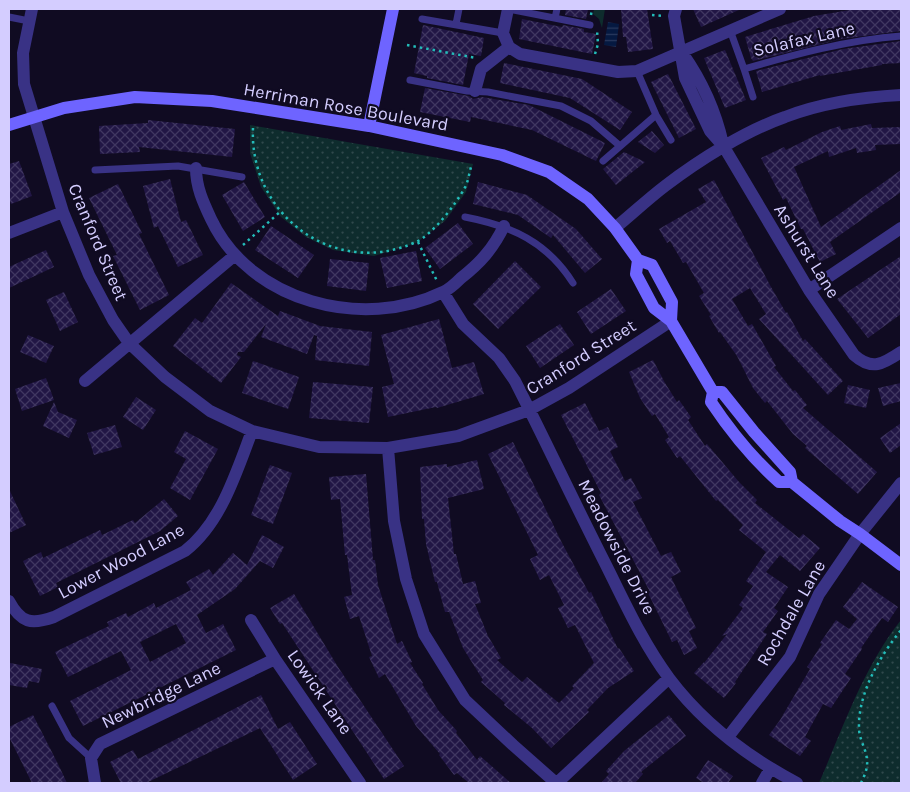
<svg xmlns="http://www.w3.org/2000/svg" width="910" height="792" viewBox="0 0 910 792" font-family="Karla,sans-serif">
  <defs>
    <pattern id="park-dots" width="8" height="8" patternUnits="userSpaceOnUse" patternTransform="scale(1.25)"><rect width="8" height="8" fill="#0e2c2d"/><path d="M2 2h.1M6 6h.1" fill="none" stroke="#30494c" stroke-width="1.8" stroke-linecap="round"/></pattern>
    <pattern id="water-rules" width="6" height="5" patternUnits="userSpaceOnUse" patternTransform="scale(1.25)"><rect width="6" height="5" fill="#051941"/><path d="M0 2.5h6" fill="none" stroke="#29395e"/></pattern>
    <pattern id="building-cross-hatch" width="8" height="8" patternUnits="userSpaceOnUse" patternTransform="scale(1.25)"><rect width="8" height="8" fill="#211645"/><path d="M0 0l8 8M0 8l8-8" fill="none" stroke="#403761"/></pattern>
  </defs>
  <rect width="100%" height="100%" fill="#100b22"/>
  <path fill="#0e2c2d" d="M594 9H605L602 28 599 19 593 14Z"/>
  <path fill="url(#park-dots)" d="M250 125 473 164 466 192 445 221 416 243 374 256 333 250 306 237 281 217 261 187 250 153Z
    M901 620V783H819C843 728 863 668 901 620Z"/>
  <path fill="url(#water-rules)" d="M608 22 619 24 616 47 604 45Z"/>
  <path fill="url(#building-cross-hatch)" fill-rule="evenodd" d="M566 9H588L586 19 565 15Z
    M621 9H647L653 49 628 52 626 37H623Z
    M693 9H741L701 27Z
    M856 9H901V31L841 39 753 61 751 58 745 37 814 16Z
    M522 19 562 27 563 25 584 29V32L596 34 592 54 519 39Z
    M423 25 484 38 481 56 469 54 463 85 427 78V76L414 73Z
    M901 41V63L882 64V65L820 76V75L762 92 756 71 843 49Z
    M725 50 746 100 725 108 704 58Z
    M504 63 582 79 632 112 620 130 570 98 500 83Z
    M668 74 696 129 679 138 651 82Z
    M425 88 469 96 473 99 482 97 529 105 605 143 596 161 532 130 471 117 470 122 420 112Z
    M148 120 235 129 232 157 139 147 140 152 100 154 99 126 148 123Z
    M871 124 872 128 901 127V144L875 145 876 150 857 153 856 148 829 157 828 151 794 167 821 227 901 170V192L830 242 836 254 820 262 803 229H801L786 198 783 200 761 158 784 147 786 150 822 132 840 126 841 130Z
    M652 131 664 145 655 153 638 142Z
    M624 152 645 162 616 185 603 169Z
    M19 161 32 196 11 204 9 198V164Z
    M170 179 181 222 186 220 203 255 178 267 158 226 154 228 143 186Z
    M714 180 771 287 786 313 787 312 803 341 805 339 843 381 828 395 759 319 766 314 750 288 732 299 748 326 752 324 776 366 774 367 793 391 795 390 807 405 803 408 877 472 858 494 805 448 807 446 793 434 767 401 765 403 753 388 737 356 720 332 719 333 709 316 711 315 699 296 704 293 686 262 683 263 670 241 667 243 659 229 706 202 698 189Z
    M244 182 265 217 243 231 222 195Z
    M478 182 527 195 576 229 602 259 585 273 553 235 551 238 518 215 473 204Z
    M118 184 142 233 139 234 169 295 140 310 113 256 117 255 89 198Z
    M458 223 473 244 440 269 425 248Z
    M271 226 314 255 298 278 255 250Z
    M46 250 54 267 9 288V267Z
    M416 251 422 281 387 288 380 258Z
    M901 256V314L868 338 837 299Z
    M330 259 369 263 366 291 327 286Z
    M515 261 541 287 498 329 473 304Z
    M231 283 278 316 280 311 320 326 372 332 369 366 315 360 317 336 314 335 307 354 261 337 266 324 244 352H238L237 355 241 357 221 383 173 346 195 318 202 323Z
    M611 289 626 311 591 334 577 312Z
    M64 292 78 322 60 331 46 300Z
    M439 319 452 368 474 362 484 394 437 408 436 407 388 417 382 387 394 384 381 335Z
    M560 324 574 345 540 368 526 346Z
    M28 335 54 346 46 363 20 352Z
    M653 360 665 383 677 402 679 400 691 417 688 420 705 446 707 444 739 482 757 500 755 503 799 538 803 534 820 548 800 571 780 555 766 572 788 587 774 608 778 611 763 632 767 634 735 682 736 683 724 698 694 673 704 662V663L727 634 722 636 743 608 739 605 753 586 746 581 766 552 739 530 743 525 718 500 716 501 680 456 677 458 665 440 669 437 655 414 652 416 640 398 629 372Z
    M253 361 299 377 288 409 242 393Z
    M46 378 54 400 22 411 15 389Z
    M313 382 373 387 369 423 309 418Z
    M901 383V401L883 406 878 388Z
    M848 385 870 390 866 408 844 403Z
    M136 397 156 410 143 430 123 417Z
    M54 402 58 412 77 420 69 438 43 426Z
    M585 403 599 431 608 427 618 447 610 451 625 481 631 478 642 498 633 502 661 556 671 552 681 572 671 577 696 628 689 631 697 648 684 655 677 640 672 642 648 593 650 592 599 495 601 493 561 415Z
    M901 423V445L890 453 880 438Z
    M115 425 122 447 94 455 87 433Z
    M185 431 218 449 190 500 170 488 186 459 174 452Z
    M513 442 562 543 589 593 591 592 618 649 619 648 634 671 608 688 587 710 589 712 551 748 532 728 504 705 505 703 481 682 483 680 463 648 449 612H445L437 582H435L426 544 424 519H422L420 467 447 464V467L477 460 484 489 448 498 454 554H456L463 584 475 581 481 603 475 604 488 636 501 658 497 660 522 682 527 677 559 703 574 688 572 686 594 663 575 625 568 628 558 608 564 605 549 575 540 580 530 559 538 555 488 454Z
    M270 465 292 473 273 524 251 515Z
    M366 474 373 560H375L378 585 397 644 402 641 412 662 410 663 423 683 422 684 438 710 457 731 456 733 477 760 480 756 511 783H469L457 773 454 775 439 755 440 754 416 726 385 674 379 678 369 657 372 656 359 616 350 619 344 597 352 595 347 555H345L340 499 331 500 329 477Z
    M9 489 26 525 9 533Z
    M164 499 178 516 160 531 56 583 58 587 40 596 23 561 41 552 43 558 100 530 102 535 133 520 135 523Z
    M262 535 284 547 273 568 260 561 235 589 197 615 206 633 223 624 236 650 83 726 70 701 131 670 121 651 68 677 55 652 109 626 107 622 126 613 128 617 154 603 156 608 191 590 186 582 209 569 213 575 233 553 247 565ZM176 624 186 643 150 662 140 642Z
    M862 582 898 607 888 622 882 618 861 648 862 649 845 674 851 678 831 708 823 704 805 737 811 741 800 756 769 735 780 720 810 669 807 667 822 644 820 643 836 620 849 629 857 619 843 607Z
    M294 594 338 667 404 766 384 779 282 623 280 624 270 608Z
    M10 663 42 669 39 683 29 681 27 688 9 685Z
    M261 695 278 729 290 722 317 764 293 780 260 728 146 783H121L110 762 133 750 138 759Z
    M33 715 58 764 67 783H32L9 737V727Z
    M669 715 686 736 641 772 643 774 635 783H601L609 774 606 771 624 751Z
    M708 760 733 776 728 783H704L696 778Z"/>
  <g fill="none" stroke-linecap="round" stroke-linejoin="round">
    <path stroke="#23bcb9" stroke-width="2.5" stroke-dasharray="2.5 4" stroke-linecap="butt" d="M591 15 592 9
      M652 15 663 16
      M407 45 476 58
      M595 54 598 44 597 30
      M253 128C249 215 335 279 416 242 432 235 456 204 464 189 468 183 469 174 471 167
      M418 242 437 281
      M243 245 281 211
      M861 783C864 777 868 768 867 761 867 750 859 740 859 728 858 693 880 656 901 630"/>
    <path stroke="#393285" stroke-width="7" d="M508 9 590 25
      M9 17 29 21
      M555 18 557 9
      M422 19 503 33
      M456 24 459 9
      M730 30 744 69 753 97
      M744 69C796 54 848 40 901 36
      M637 71 656 115 671 140
      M410 80 467 91 488 92 561 106 591 121 620 146
      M603 161 656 115
      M95 170 178 166 242 177
      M465 217C512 226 547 242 573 283
      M52 706 69 738 91 758"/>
    <path stroke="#393285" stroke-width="12" d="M32 9 23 53 24 84 63 212 89 275 113 320 129 343 165 377 210 411 252 431 319 447 388 448 458 436 529 410 569 388 671 321
      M508 9 503 33 509 47
      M676 9 674 16 685 78 710 131 724 147 809 290 854 355C872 371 883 364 901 352
      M509 47 520 54 618 72 637 71 780 9
      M683 54C702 81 716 113 723 144
      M475 91 481 69 509 47
      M196 168C196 187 203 202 211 219 250 302 363 331 443 292 450 289 456 283 461 278 480 263 493 249 504 226
      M615 228C632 214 648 199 665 186 699 160 745 131 785 117 821 103 862 97 901 95
      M9 233 63 212
      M809 290 901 228
      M443 292 463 324 499 358 515 381C546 442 575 504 606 565 625 603 643 643 669 678 702 722 748 757 797 783
      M85 381 234 256
      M388 448 394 521 406 579 424 634 465 700 513 745 556 783
      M9 601C21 623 31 625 54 617L185 551C221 523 236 473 252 431
      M251 620 275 659 360 783
      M728 737 790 657 819 594 860 534 901 483
      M95 783 91 758 100 744 275 659
      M557 783 669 678
      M762 783 770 769"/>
    <path stroke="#6e64ff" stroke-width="12" d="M9 125 64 108 135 97 212 101 369 126 502 155 549 172 588 199 615 228 638 260 652 265 672 302 671 321
      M369 126 393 9
      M638 260 636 274 654 308 671 321 713 392 711 402C731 432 752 458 779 482H792
      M713 392H722L754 432 790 472 792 482 840 521 860 534 901 565"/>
  </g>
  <g text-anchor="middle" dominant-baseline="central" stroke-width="4.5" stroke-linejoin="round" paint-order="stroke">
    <g font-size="18" fill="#d4cdff" stroke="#100b22">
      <text transform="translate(804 39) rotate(-13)">Solafax Lane</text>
      <text transform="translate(346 107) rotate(10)">Herriman Rose Boulevard</text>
      <text transform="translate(98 242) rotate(67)">Cranford Street</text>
      <text transform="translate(807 251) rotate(58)">Ashurst Lane</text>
      <text transform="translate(581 357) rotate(-32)">Cranford Street</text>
      <text transform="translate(617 547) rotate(63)">Meadowside Drive</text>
      <text transform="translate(121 561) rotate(-28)">Lower Wood Lane</text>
      <text transform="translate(791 613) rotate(-60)">Rochdale Lane</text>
      <text transform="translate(320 692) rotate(55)">Lowick Lane</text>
      <text transform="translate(161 695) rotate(-26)">Newbridge Lane</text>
    </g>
  </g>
  <rect width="910" height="792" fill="none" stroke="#d4cdff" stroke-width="20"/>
</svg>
